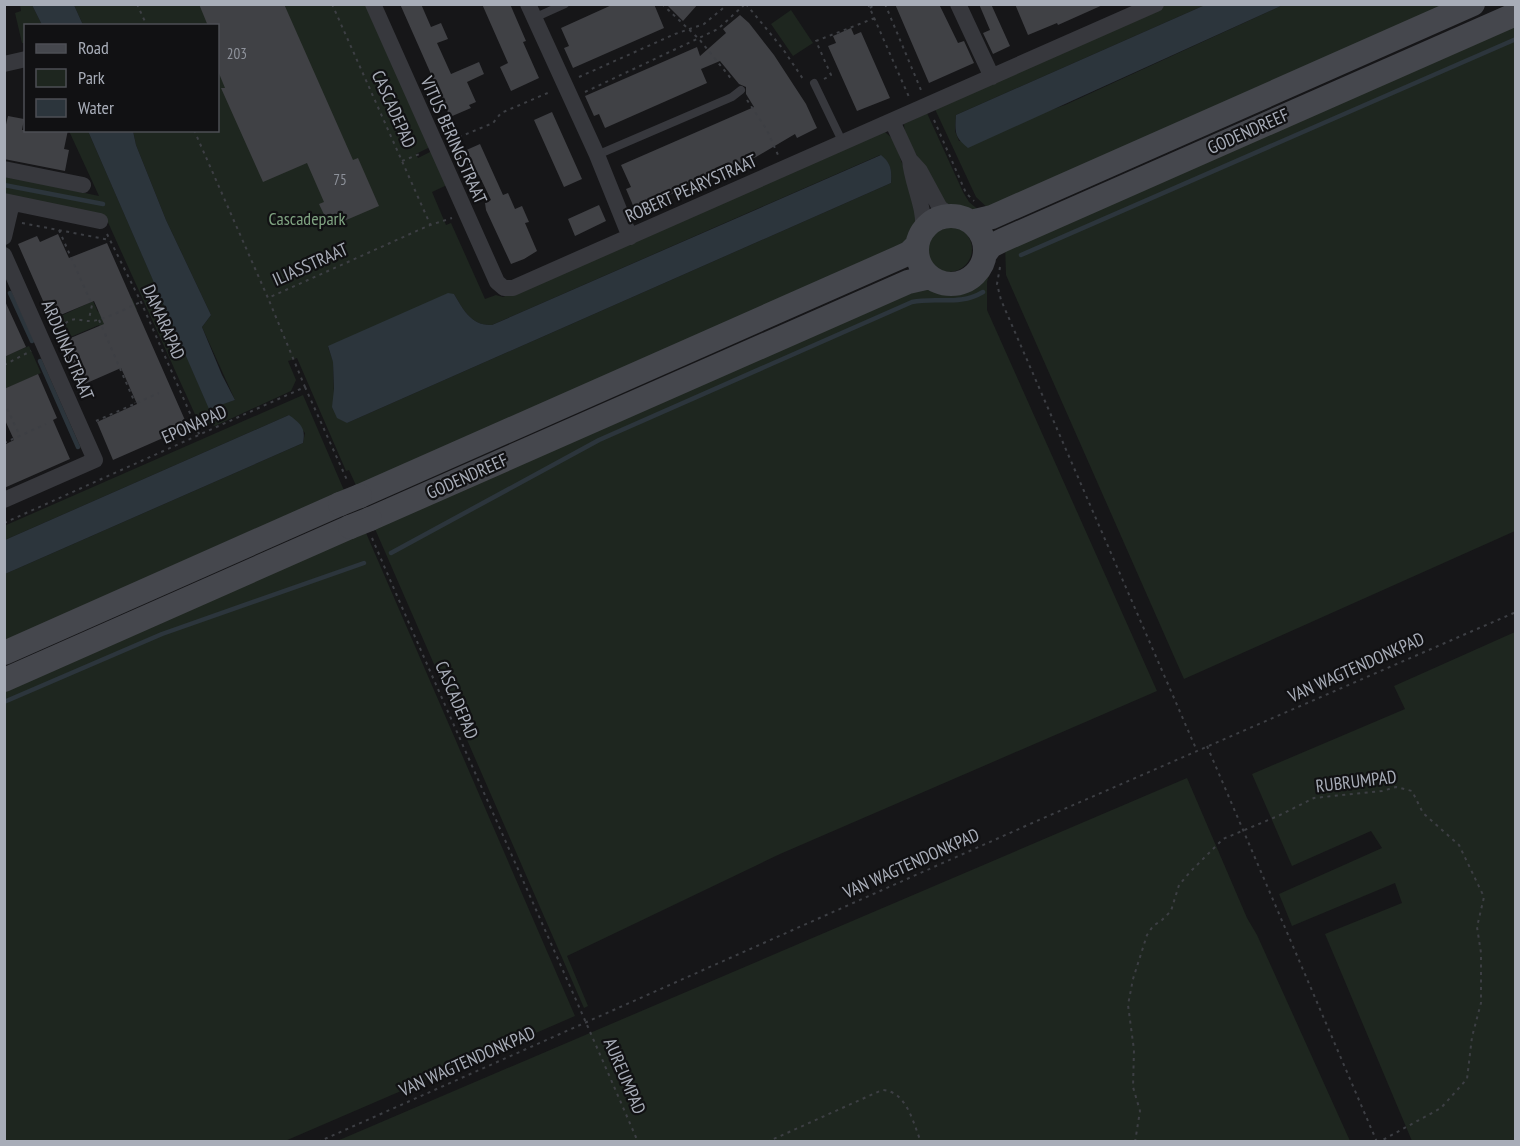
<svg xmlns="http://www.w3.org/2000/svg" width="1520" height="1146" viewBox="0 0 1520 1146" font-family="'PT Sans Narrow',sans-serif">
  <rect width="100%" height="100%" fill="#161618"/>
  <path fill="#1e261f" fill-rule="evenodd" d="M20 5H32L42 25 26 26 25 43H22L15 13 21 11Z
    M74 5H368L430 147 416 154 418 158 432 151 447 185 432 192 446 225 451 223 485 299 496 295 503 297 877 132H885L893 139C900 158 917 199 916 217 916 227 910 235 905 243L359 492 349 470 346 471 297 358 288 361 296 380 291 391 215 426 198 421 106 218 5 197V176L99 196 69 131H88L209 408 235 400 202 327 211 315 166 220 136 145 133 131 218 130V26L83 25ZM880 155C891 163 892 170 891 183L347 423 334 396 333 361 328 347 454 294C463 309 471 326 492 325Z
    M1165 5H1205L956 115 955 131 959 141 1065 105 1283 5H1460L992 212 976 197 934 107Z
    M791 10 813 43 793 56 771 24Z
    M1515 16V531L1184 679 1006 275 1005 243Z
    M927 113 963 192 969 202 981 212 969 215 948 207 905 136 904 124Z
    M926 249a23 23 0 1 1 46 0a23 23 0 1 1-46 0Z
    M995 254 987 282V310L1157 691 780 854 567 956 588 1006 584 1008 372 522 930 285C948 292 970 291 982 273 987 266 989 259 995 254Z
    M132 298 137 310 100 327 99 325 61 341 52 320 93 301 98 312Z
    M29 346 41 373 5 389V356Z
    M303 395 346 495 5 647V574L303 443 305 433 289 415 5 540 4 526Z
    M363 526 575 1016 285 1141H5L4 687Z
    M1515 632V1141H1412L1325 934 1402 903 1395 883 1292 926 1279 894 1382 848 1371 831 1292 866 1252 774 1405 709 1394 686Z
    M1187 778 1247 918 1257 935 1350 1141H337Z"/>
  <path fill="#2c353c" d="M32 5H74L83 25H42Z
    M1205 5H1283L968 148C954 137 955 132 956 115Z
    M88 131H133L136 145 166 220 211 315 202 327 222 375 235 400 209 409Z
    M881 155C891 163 892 170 891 183L347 423 337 418 332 407 334 389 333 362 328 346 448 293 454 294C463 309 471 326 492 325Z
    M289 415C301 424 306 428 303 443L5 574V540Z"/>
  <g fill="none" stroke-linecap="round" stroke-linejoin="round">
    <path stroke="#2c353c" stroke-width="4.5" d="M4 185 103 204
      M1021 255 1516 39
      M10 293 32 341
      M40 361 78 447
      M391 553 599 440 912 302C936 297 960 306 983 292
      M4 702 162 634 364 563"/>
  </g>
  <path fill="#404145" d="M199 4H284L353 160 358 158 379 206 330 227 319 204 324 202 307 163 263 182 221 88H225L218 71V26H208Z
    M400 4H421L431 27 441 23 448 39 437 43 451 74 479 62 484 74 467 82 476 102 469 105 471 108 450 117Z
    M482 4H510L526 41 523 42 539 78 511 91 500 67 508 63Z
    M614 4H654L664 28 573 68 564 48 569 46 561 28Z
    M666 4H698L683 21Z
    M895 4H939L958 43 964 41 974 63 929 83Z
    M979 4H991L1010 46 993 54 983 33 990 30Z
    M1015 4H1105L1058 25 1057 23 1028 35Z
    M740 15 749 23 774 55 806 104 817 128 797 138 795 134 756 157 635 210 626 189 631 187 621 165 754 107 746 94V87L739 84 720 61 701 69 707 83 605 128 599 114 594 116 585 96 697 47 700 56 726 33 723 29Z
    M851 28 854 35 861 32 890 98 857 111 828 46 836 43 833 36Z
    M552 112 582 179 564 187 534 120Z
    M8 116 24 119 22 130H68L64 149 69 150 65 171 4 159V133Z
    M480 144 503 195 508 193 515 209 522 206 529 222 525 223 537 251 524 259 511 264 486 210 485 203 491 200 479 175 473 178 462 152Z
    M599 205 606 221 575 236 568 219Z
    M58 234 69 258 107 243 188 427 113 460 97 422 137 404 126 379 121 368 80 386 61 342 104 324 94 301 51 319 18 244 37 236 40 242Z
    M4 299 26 347 4 357Z
    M38 374 57 418 53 420 70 459 4 488V445L14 440 4 418V389Z"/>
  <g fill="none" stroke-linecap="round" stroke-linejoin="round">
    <path stroke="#3d3f44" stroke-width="2" stroke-dasharray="3 4.5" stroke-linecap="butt" d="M137 4 147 26
      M332 4 430 224
      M662 4 699 39 733 81
      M746 4 783 49 803 79
      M868 4 909 97
      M885 4 921 90
      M870 8 875 4
      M579 77 675 34 704 24 728 4
      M824 79 831 75 816 41 875 18
      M585 92 718 29 745 4
      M747 100 767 130 778 155
      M934 120 966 193 974 201
      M194 130 268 298 430 225 452 218
      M452 140 493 123 501 113 550 92
      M402 161 422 153
      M22 223 110 240
      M59 230 92 305 89 319
      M107 234 141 302 200 436
      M1000 267 997 284 1001 300 1197 751
      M99 320 135 403
      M55 334C77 307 77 327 101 319 115 315 128 307 141 302
      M4 365 31 351
      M305 387 347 480
      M4 402 20 436
      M96 421 159 393
      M4 443 46 424
      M4 523 305 387 268 298
      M372 538C459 740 551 940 638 1142
      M1207 746 1377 1142
      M318 1142 1048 816 1516 612
      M767 1142 882 1090C907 1091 913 1123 921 1142
      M1135 1142 1140 1111 1133 1087 1134 1050 1128 1005 1133 979 1147 935 1153 926 1162 920 1171 911 1179 885 1190 872 1223 839 1278 816 1314 798 1382 791 1396 787 1412 791 1423 813 1459 845 1484 897 1477 927 1481 953V1003L1472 1037 1467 1079 1441 1108 1379 1142"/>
    <path stroke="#37383d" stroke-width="8" d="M534 18 565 4
      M814 83 843 143
      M597 155 732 97 741 90"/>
    <path stroke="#37383d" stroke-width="16" d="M373 4 497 282 504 288H513L1156 4
      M528 4 597 155 630 237
      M958 4 992 77
      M4 64 26 59
      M892 121 910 160 920 171 940 208 952 216
      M910 160C912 184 925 206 923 229
      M4 169 83 185
      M4 201 100 221
      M4 237 12 203
      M4 255 95 460 4 500"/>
    <path stroke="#45474d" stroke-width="24" d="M917 250a34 34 0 1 1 68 0a34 34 0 1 1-68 0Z
      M971 222 992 217 1473 4
      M985 254 991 246 1003 240 1516 14
      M360 496 898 258 909 253 917 245
      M370 519 908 282 930 277
      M4 653 340 504
      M4 680 350 527"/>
    <path stroke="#45474d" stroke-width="24" d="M340 504 360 496
      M350 527 370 519"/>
  </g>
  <g text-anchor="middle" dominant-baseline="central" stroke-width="4.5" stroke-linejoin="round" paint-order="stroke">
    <g font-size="15" fill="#8e929b">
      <text x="237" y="53">203</text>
      <text x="340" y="179">75</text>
    </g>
    <g font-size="18" fill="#a8adb8" stroke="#111113">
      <text transform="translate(394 109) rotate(66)">CASCADEPAD</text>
      <text transform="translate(1248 131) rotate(-24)">GODENDREEF</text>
      <text transform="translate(454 140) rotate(66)">VITUS BERINGSTRAAT</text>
      <text transform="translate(691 188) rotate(-24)">ROBERT PEARYSTRAAT</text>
      <text transform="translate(310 264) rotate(-24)">ILIASSTRAAT</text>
      <text transform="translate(164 322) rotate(66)">DAMARAPAD</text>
      <text transform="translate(68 350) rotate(67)">ARDUINASTRAAT</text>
      <text transform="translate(194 424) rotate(-24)">EPONAPAD</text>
      <text transform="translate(467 476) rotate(-24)">GODENDREEF</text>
      <text transform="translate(1356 667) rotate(-24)">VAN WAGTENDONKPAD</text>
      <text transform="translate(457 700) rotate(67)">CASCADEPAD</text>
      <text transform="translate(1356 781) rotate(-7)">RUBRUMPAD</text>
      <text transform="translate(911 863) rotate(-24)">VAN WAGTENDONKPAD</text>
      <text transform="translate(467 1061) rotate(-24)">VAN WAGTENDONKPAD</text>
      <text transform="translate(625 1076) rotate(67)">AUREUMPAD</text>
    </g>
    <g font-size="18" fill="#7fa381" stroke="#111113">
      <text x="307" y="218">Cascadepark</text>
    </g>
  </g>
  <rect width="1520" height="1146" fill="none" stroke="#a8adb8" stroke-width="12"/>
  <rect x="24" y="24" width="195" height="108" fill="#111113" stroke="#4d4f55" stroke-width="1.5"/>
  <rect x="36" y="44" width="30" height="9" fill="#45474d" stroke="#4d4f55" stroke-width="1.5"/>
  <text x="78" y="54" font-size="18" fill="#a8adb8">Road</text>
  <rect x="36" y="69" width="30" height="18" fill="#1e261f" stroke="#4d4f55" stroke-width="1.5"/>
  <text x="78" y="84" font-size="18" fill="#a8adb8">Park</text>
  <rect x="36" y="99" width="30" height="18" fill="#2c353c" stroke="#4d4f55" stroke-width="1.5"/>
  <text x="78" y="114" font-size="18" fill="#a8adb8">Water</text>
</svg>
